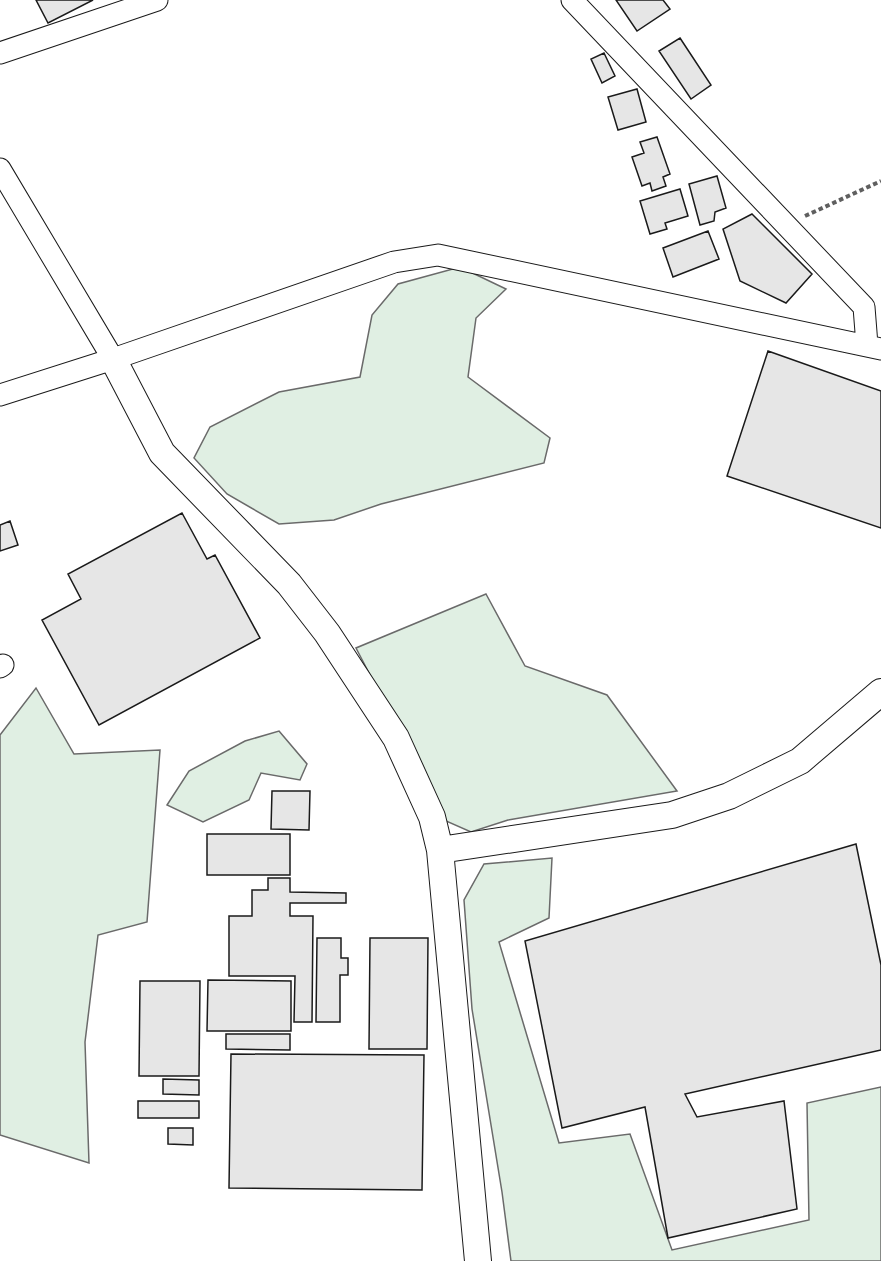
<svg xmlns="http://www.w3.org/2000/svg" width="881" height="1261" viewBox="0 0 881 1261" font-family="Figtree,sans-serif">
  <rect width="100%" height="100%" fill="#fff"/>
  <path fill="#e0efe3" stroke="#6a6a6a" stroke-width="1.5" d="M460 267 506 289 476 318 468 377 550 438 544 463 381 504 334 520 279 524 227 494 194 458 210 427 279 392 360 377 372 315 398 284Z
    M486 594 525 666 607 695 677 791 508 820 471 832 446 821 356 648Z
    M36 688 74 754 160 750 147 922 98 935 85 1042 89 1163 0 1135V735Z
    M279 731 307 764 300 780 261 773 249 800 203 822 167 805 189 771 245 741Z
    M552 858 549 918 499 942 559 1143 630 1134 672 1250 809 1220 807 1103 881 1087V1261H511L502 1192 472 1009 464 900 484 864Z"/>
  <path fill="#e6e6e6" stroke="#1a1a1a" stroke-width="1.5" d="M36 0H93L48 23Z
    M616 0H663L670 9 637 31Z
    M680 38 711 85 691 99 659 51Z
    M604 53 615 76 602 83 591 59Z
    M637 89 646 122 618 130 608 97Z
    M657 137 670 174 663 177 666 186 652 191 650 183 642 186 632 157 644 153 640 142Z
    M717 176 726 208 715 212 714 221 700 225 689 184Z
    M680 189 688 216 665 223 667 229 650 234 640 201Z
    M752 214 812 274 786 303 740 281 723 229Z
    M708 231 719 259 673 277 663 248Z
    M768 351 881 391V528L727 476Z
    M182 513 207 559 215 555 260 638 99 725 42 620 81 599 68 574Z
    M10 521 18 545 0 551V525Z
    M272 791H310L309 830 271 829Z
    M207 834H290V875H207Z
    M856 844 881 965V1050L685 1094 697 1117 784 1101 797 1209 668 1238 645 1107 562 1128 525 941Z
    M268 878H290V892L346 893V903H290V916H313L312 1022H294L295 976H229V916H252V890H268Z
    M317 938H341V958H348V975H340V1022H316Z
    M370 938H428L427 1049H369Z
    M208 980 291 981V1031H207Z
    M140 981H200L199 1076H139Z
    M226 1034H290V1050L226 1049Z
    M231 1054 424 1055 422 1190 229 1188Z
    M163 1079 199 1080V1095L163 1094Z
    M138 1101H199V1118H138Z
    M168 1128H193V1145L168 1144Z"/>
  <g fill="none" stroke-linecap="round" stroke-linejoin="round">
    <defs>
      <path id="minor" d="M572 0 864 307 867 345
        M0 53 157 0
        M0 169 113 359
        M0 395 113 359 394 262 438 255 881 349
        M0 667 3 665"/>
      <path id="tertiary" d="M113 359 162 453 289 584 327 633 396 738 432 817 440 850 478 1261
        M440 850 672 815 729 796 800 761 881 692"/>
    </defs>
    <use href="#minor" stroke="#1a1a1a" stroke-width="23"/>
    <use href="#tertiary" stroke="#1a1a1a" stroke-width="28"/>
    <path stroke="#5f5f5f" stroke-width="4" stroke-dasharray="4.5 3" stroke-linecap="butt" d="M805 216 881 181"/>
    <use href="#minor" stroke="#fff" stroke-width="21"/>
    <use href="#tertiary" stroke="#fff" stroke-width="26"/>
  </g>
</svg>
